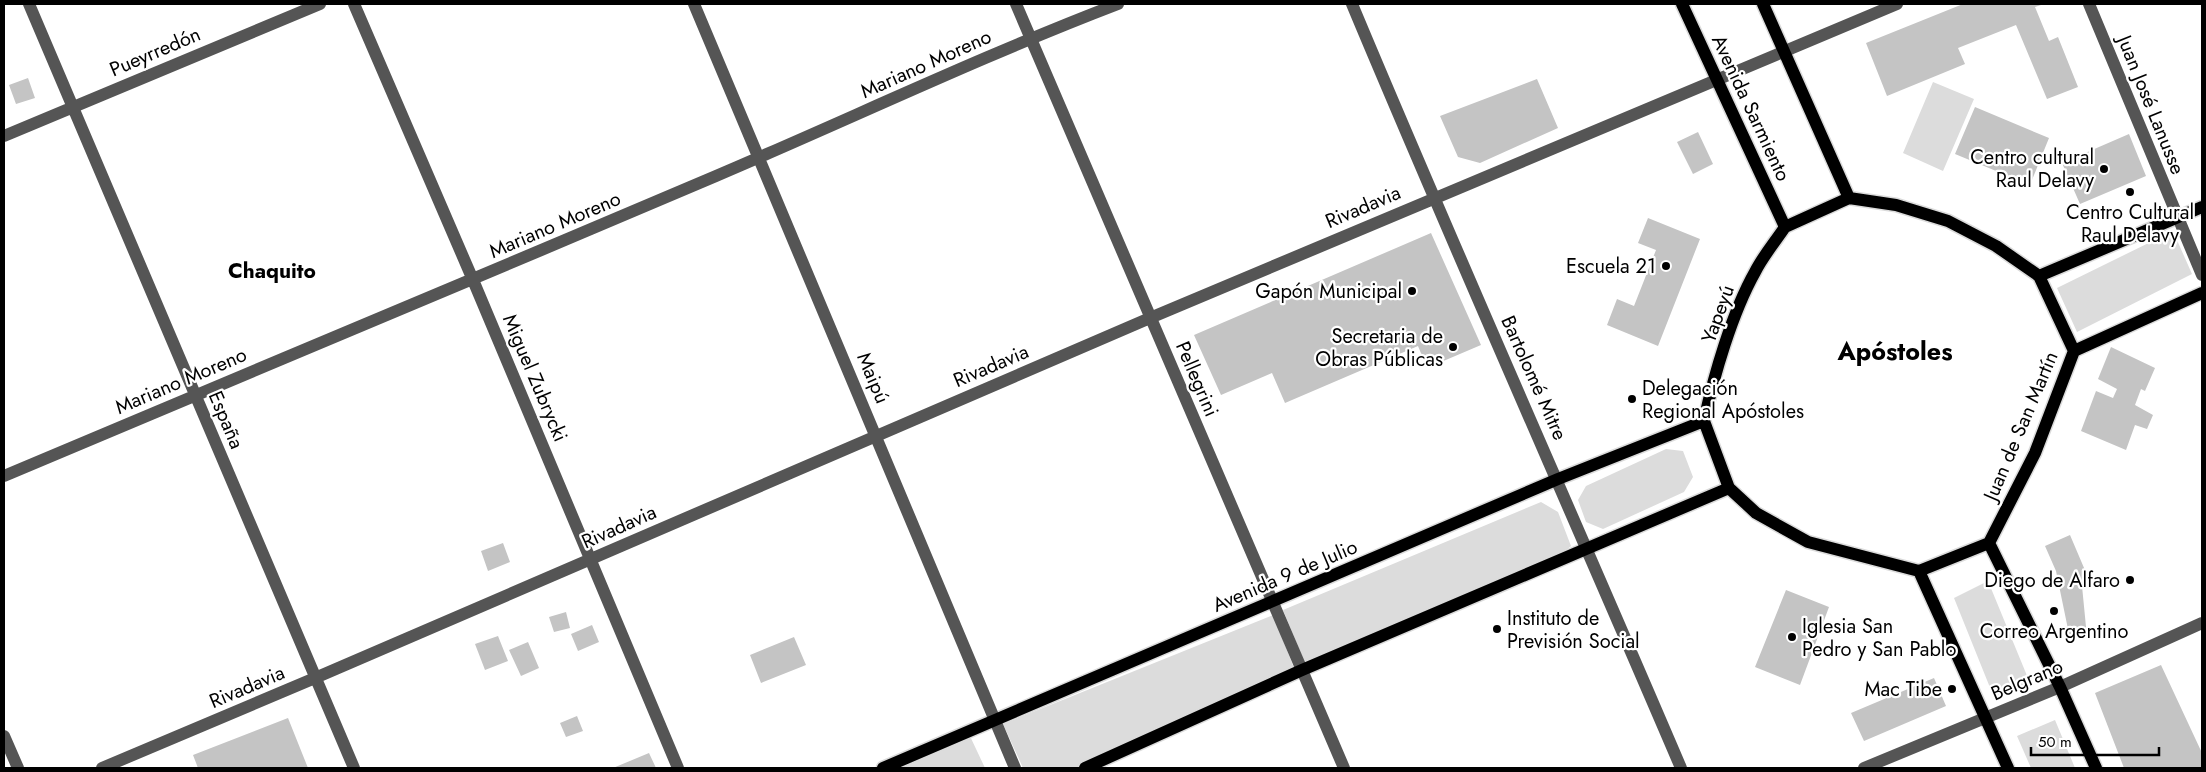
<svg xmlns="http://www.w3.org/2000/svg" width="2206" height="772" viewBox="0 0 2206 772" font-family="Jost,sans-serif">
  <rect width="100%" height="100%" fill="#fff"/>
  <path fill="#dcdcdc" d="M1933 82 1974 99 1943 171 1903 153Z
    M2173 231 2192 274 2077 332 2057 288Z
    M1666 449 1683 451 1693 477 1684 492 1603 529 1586 522 1578 500 1586 486Z
    M1541 502 1558 512 1571 546 1559 557 1307 668 1283 610Z
    M1988 581 2030 683 1995 700 1954 598Z
    M1273 615 1296 673 1079 768H1023L1003 724Z
    M2055 720 2075 768H2031L2017 736Z
    M969 734 985 768H884Z"/>
  <path fill="#c4c4c4" d="M1963 4H2044L2035 7 2049 41 2058 37 2078 87 2047 99 2016 25 1958 48 1965 64 1887 96 1866 43Z
    M28 78 35 98 16 104 9 85Z
    M1537 79 1558 128 1480 163 1458 157 1440 116Z
    M1975 107 2049 138 2030 185 1955 154Z
    M1698 132 1713 164 1693 174 1677 142Z
    M2129 134 2146 176 2080 204 2062 163Z
    M1648 218 1700 239 1658 346 1607 325 1617 299 1634 306 1656 250 1638 243Z
    M1431 233 1481 345 1427 368 1418 346 1285 403 1272 373 1221 395 1194 335Z
    M2111 347 2155 368 2145 391 2141 389 2135 405 2153 415 2147 429 2135 425 2126 450 2081 431 2096 391 2113 398 2117 389 2098 379Z
    M2070 535 2090 582 2082 586 2087 637 2069 634 2056 571 2045 546Z
    M503 543 510 562 488 571 481 551Z
    M1786 590 1829 607 1800 685 1755 667Z
    M566 612 570 628 554 632 549 617Z
    M592 625 599 642 578 651 571 634Z
    M498 636 508 661 485 670 475 644Z
    M794 637 806 665 761 683 750 655Z
    M528 642 539 668 521 676 509 650Z
    M2161 665 2202 753V768H2124L2095 693Z
    M1934 678 1946 706 1864 741 1851 713Z
    M577 716 583 731 566 737 560 723Z
    M288 718 308 768H198L193 755Z
    M649 753 656 768H613Z"/>
  <g fill="none" stroke-linecap="round" stroke-linejoin="round">
    <defs>
      <path id="major" d="M1682 4 1785 227
        M1763 4 1849 198
        M1849 198 1896 205 1948 221 1996 246 2039 276 2074 351
        M1785 227 1849 198
        M2039 276 2202 207
        M2074 351 2202 293
        M1704 421 1729 488 1756 513 1808 542 1919 571 1989 543
        M1704 421C1714 375 1732 313 1755 272 1763 256 1775 242 1785 227
        M1989 543 2060 687 2096 768
        M1989 543 2035 453 2074 351
        M1919 571 2008 768
        M883 768 1558 479 1704 421
        M1085 768 1302 670 1729 488"/>
    </defs>
    <use href="#major" stroke="#dbdbdb" stroke-width="15"/>
    <path stroke="#555" stroke-width="12" d="M29 4 354 768
      M354 4 473 280 678 768
      M694 4 1015 768
      M1016 4 1344 768
      M1352 4C1459 260 1572 513 1681 768
      M2089 4 2202 275
      M4 136 320 4
      M4 476C241 376 479 277 716 176 850 119 982 56 1118 4
      M4 736 18 768
      M102 768 315 678 1150 318 1897 4
      M1864 768 2060 687 2202 623"/>
    <use href="#major" stroke="#000" stroke-width="12"/>
  </g>
  <g fill="#000" stroke="#fff" stroke-width="2">
    <circle cx="2104" cy="169" r="5"/>
    <circle cx="2130" cy="192" r="5"/>
    <circle cx="1666" cy="266" r="5"/>
    <circle cx="1412" cy="291" r="5"/>
    <circle cx="1453" cy="347" r="5"/>
    <circle cx="1632" cy="399" r="5"/>
    <circle cx="2130" cy="580" r="5"/>
    <circle cx="2054" cy="611" r="5"/>
    <circle cx="1497" cy="629" r="5"/>
    <circle cx="1792" cy="637" r="5"/>
    <circle cx="1952" cy="689" r="5"/>
  </g>
  <g text-anchor="middle" dominant-baseline="central" stroke-width="4.5" stroke-linejoin="round" paint-order="stroke">
    <g font-size="20" fill="#000" stroke="#fff">
      <text transform="translate(155 52) rotate(-23)">Pueyrredón</text>
      <text transform="translate(926 64) rotate(-24)">Mariano Moreno</text>
      <text transform="translate(2151 105) rotate(68)">Juan José Lanusse</text>
      <text transform="translate(1751 108) rotate(65)">Avenida Sarmiento</text>
      <text transform="translate(1363 207) rotate(-23)">Rivadavia</text>
      <text transform="translate(555 225) rotate(-23)">Mariano Moreno</text>
      <text transform="translate(1718 314) rotate(-70)">Yapeyú</text>
      <text transform="translate(991 366) rotate(-23)">Rivadavia</text>
      <text transform="translate(535 378) rotate(67)">Miguel Zubrycki</text>
      <text transform="translate(873 378) rotate(67)">Maipú</text>
      <text transform="translate(1534 378) rotate(66)">Bartolomé Mitre</text>
      <text transform="translate(1197 379) rotate(67)">Pellegrini</text>
      <text transform="translate(181 381) rotate(-23)">Mariano Moreno</text>
      <text transform="translate(226 420) rotate(67)">España</text>
      <text transform="translate(2021 426) rotate(-67)">Juan de San Martín</text>
      <text transform="translate(619 527) rotate(-24)">Rivadavia</text>
      <text transform="translate(1285 576) rotate(-23)">Avenida 9 de Julio</text>
      <text transform="translate(2027 680) rotate(-23)">Belgrano</text>
      <text transform="translate(247 687) rotate(-23)">Rivadavia</text>
    </g>
    <g font-size="20" fill="#000" stroke="#fff" text-anchor="end">
      <text x="2094" y="157">Centro cultural<tspan x="2094" dy="23">Raul Delavy</tspan></text>
      <text x="2130" y="212" text-anchor="middle">Centro Cultural<tspan x="2130" dy="23">Raul Delavy</tspan></text>
      <text x="1656" y="266">Escuela 21</text>
      <text x="1402" y="291">Gapón Municipal</text>
      <text x="1443" y="336">Secretaria de<tspan x="1443" dy="23">Obras Públicas</tspan></text>
      <text x="1642" y="388" text-anchor="start">Delegación<tspan x="1642" dy="23">Regional Apóstoles</tspan></text>
      <text x="2120" y="580">Diego de Alfaro</text>
      <text x="1507" y="618" text-anchor="start">Instituto de<tspan x="1507" dy="23">Previsión Social</tspan></text>
      <text x="1802" y="626" text-anchor="start">Iglesia San<tspan x="1802" dy="23">Pedro y San Pablo</tspan></text>
      <text x="2054" y="631" text-anchor="middle">Correo Argentino</text>
      <text x="1942" y="689">Mac Tibe</text>
    </g>
    <g font-size="21" font-weight="bold" fill="#000" stroke="#fff">
      <text x="272" y="271">Chaquito</text>
    </g>
    <g font-size="25" font-weight="bold" fill="#000" stroke="#fff">
      <text x="1895" y="351">Apóstoles</text>
    </g>
  </g>
  <rect width="2206" height="772" fill="none" stroke="#000000" stroke-width="10"/>
  <path d="M2031 747v8h128v-8" fill="none" stroke="#000000" stroke-width="2.5"/>
  <text x="2038" y="747" font-size="15" fill="#000000" stroke="#ffffff" stroke-width="4" paint-order="stroke">50 m</text>
</svg>
